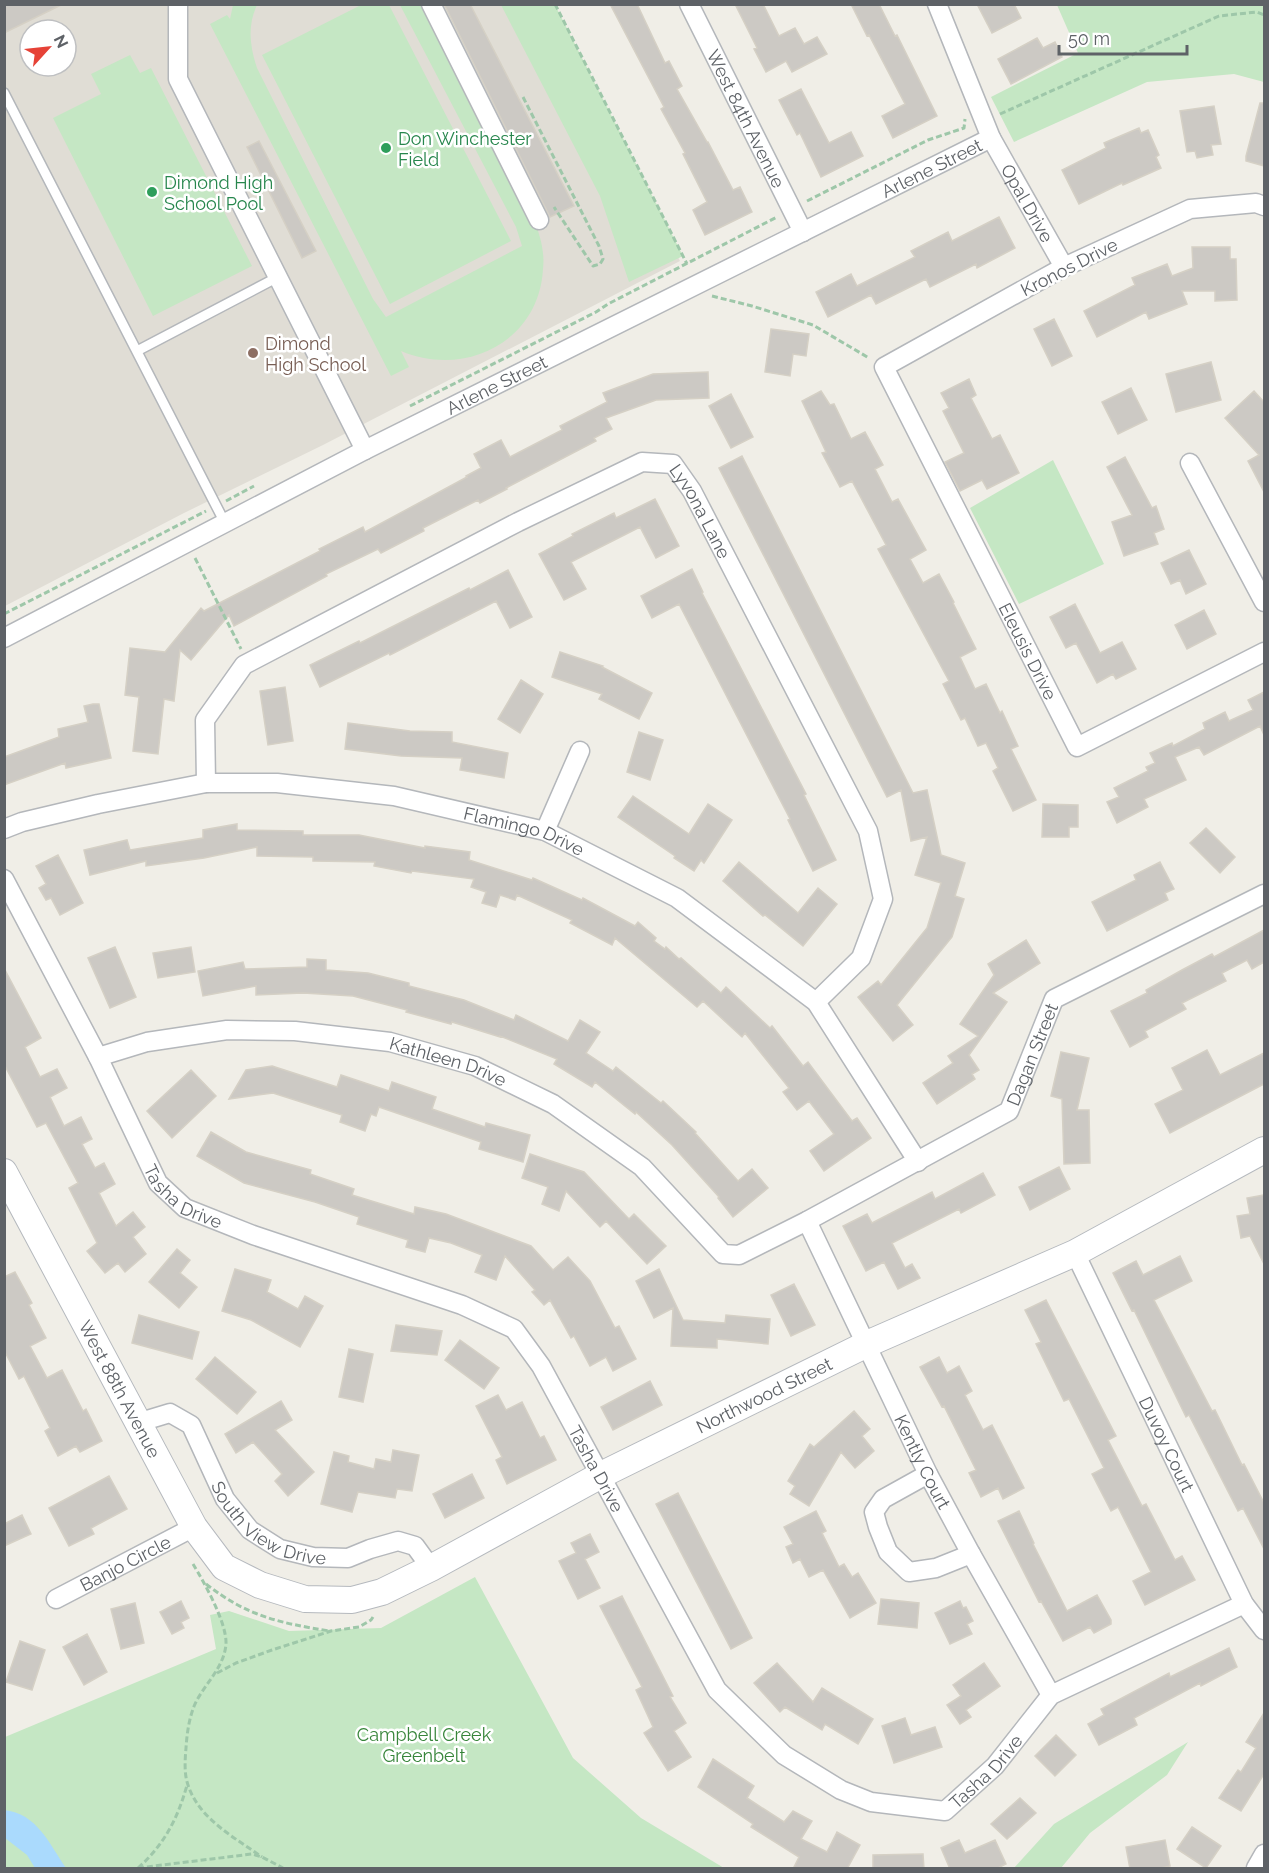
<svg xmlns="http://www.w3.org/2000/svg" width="1269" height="1873" viewBox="0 0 1269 1873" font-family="Raleway,sans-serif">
  <rect width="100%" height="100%" fill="#f0eee7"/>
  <path fill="#e0ddd5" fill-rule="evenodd" d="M5 5H549L680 261 323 445 184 513 5 606ZM30 30H66V66H30Z"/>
  <path fill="#c5e7c4" d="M233 5H257C247 26 250 47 257 68L373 299 386 317 522 246 516 227 400 5H424L534 219C540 236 545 251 543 269 539 342 465 378 401 351L409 367 391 376 210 24 227 15 230 19Z
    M361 5H389L511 241 390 304 262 55Z
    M501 5H555L683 256 629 282 600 196Z
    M1057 5H1264V82L1234 74 1147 82 1014 142 991 97 1078 53Z
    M130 55 140 73 151 68 252 266 153 316 53 118 101 94 91 74Z
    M1053 460 1104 564 1019 604 970 508Z
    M475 1577 573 1758 641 1818 724 1868H5V1737L216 1649 210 1615 229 1611 289 1631 381 1628Z
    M1188 1742 1167 1775 1090 1833 1061 1868H1014L1054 1824Z"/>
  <path fill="#aadafd" d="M4 1810C37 1813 50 1845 66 1868H35L27 1855 5 1838Z"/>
  <path fill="#ccc9c4" stroke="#d5d0c5" stroke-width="1.5" d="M4 4H63L4 33Z
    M444 4H470L574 206 550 217Z
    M610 4H637L665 63 669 61 682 86 677 89 707 142H708L733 190 740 187 752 212 705 235 693 210 707 202 683 154 685 153 661 109 664 107Z
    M735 4H763L779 36 795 28 804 44 817 37 827 54 792 72 786 61 766 72 754 49 757 48Z
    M851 4H879L895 36 897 35 937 116 893 138 882 116 905 104 869 35 867 36Z
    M977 4H1014L1021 18 992 33Z
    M1037 38 1043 48 1055 42 1062 57 1011 84 998 59Z
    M801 89 829 143 851 132 863 156 821 177 800 133 797 135 779 100Z
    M1260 103H1264V166L1246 161V156Z
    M1214 106 1221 144 1211 145 1213 155 1197 158 1195 151 1187 152 1180 111Z
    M1139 128 1141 133 1148 130 1159 155 1156 157 1161 168 1123 185 1122 183 1079 204 1062 170 1106 148 1104 143Z
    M259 141 316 251 302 258 247 147Z
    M999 217 1015 248 977 268 976 264 930 287 926 279 876 304 871 295 828 317 816 292 851 274 857 286 915 257 911 251 948 232 952 241Z
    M1192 247H1230V259H1236L1237 300 1215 301V291H1182L1187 304 1149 319 1146 312 1097 337 1084 311 1135 285 1132 278 1167 264 1172 276 1193 268Z
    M1054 319 1072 356 1052 366 1034 329Z
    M771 329 809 334 806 356 793 354 790 376 765 372Z
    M1211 362 1221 400 1176 412 1166 374Z
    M708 372 709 398 656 400 606 418 612 429 594 438 596 441 506 488 507 489 480 503 478 500 423 528 424 531 381 553 378 549 326 574 327 576 234 626 229 615 191 660 180 650 174 701 164 699 158 754 133 751 139 697 125 695 130 648 165 652 201 608 204 611 320 551 319 549 363 527 365 532 467 477 466 476 481 468 474 454 501 440 510 457 562 430 560 426 607 402 603 393 653 374Z
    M969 379 976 395 971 398 992 439 1000 435 1019 473 987 489 982 480 960 491 945 462 964 453 943 411 949 408 941 393Z
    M1131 388 1147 420 1118 434 1102 402Z
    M821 391 830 405 834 404 851 439 865 432 883 465 875 469 892 502 898 499 926 550 910 559 923 583 939 574 954 602 953 603 976 649 960 657 975 689 986 684 1000 713 1002 711 1018 746 1011 749 1036 800 1013 811 993 771 998 768 986 743 978 746 965 718 961 720 943 684 949 681 878 549 886 545 852 481 840 487 822 453 826 452 802 401Z
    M1254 391 1264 402V492L1248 461 1259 455 1225 418Z
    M731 394 753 437 731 448 709 406Z
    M742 456 913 793 927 790 941 855 965 863 955 896 964 899 952 937 897 1005 913 1025 893 1041 858 997 878 981 881 985 927 928 941 883 915 875 927 837 911 841 901 790 887 797 719 468Z
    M1125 457 1152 508 1156 506 1164 529 1154 533 1158 544 1124 556 1112 522 1132 515 1107 467Z
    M655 499 679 546 656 558 640 527 571 562 586 589 564 600 539 554 573 536 572 534 614 513 616 518Z
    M1189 550 1206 584 1186 594 1180 580 1171 584 1161 563Z
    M692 569 703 592 702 593 806 794 804 795 836 860 813 871 788 820 790 819 679 604 652 618 641 596Z
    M508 570 532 617 510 628 496 601 390 655 389 653 320 687 310 665 359 641 360 643 469 588 470 590Z
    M1075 604 1100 653 1122 642 1136 669 1116 679 1113 674 1097 683 1076 643 1066 648 1050 617Z
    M1204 610 1216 634 1187 649 1175 625Z
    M560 652 603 666 602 667 652 693 639 719 599 699 602 694 552 677Z
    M521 680 543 694 520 733 498 719Z
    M285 687 293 741 268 745 260 691Z
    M1264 692V735L1260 726 1204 755 1199 747 1175 757 1186 780 1144 799 1148 807 1117 823 1107 802 1119 797 1114 788 1148 771 1146 767 1155 763 1150 753 1172 743 1173 746 1205 729 1203 723 1225 712 1229 721 1253 710 1248 700Z
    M93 704H99L111 758 66 768 65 763 4 785V757L59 737 58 729 88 722 84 706Z
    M348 723 410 731 452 732V742L508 753 504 778 460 770 462 758 401 756 345 749Z
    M639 732 663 740 650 780 627 772Z
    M633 796 689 834 708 804 732 820 704 863 701 860 694 871 674 858 675 856 618 817Z
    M1043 804 1078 805V827H1069V837H1042Z
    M237 824V830L303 831V835H359L425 848V846L470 852 469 860 532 880 533 878 582 900 583 898 635 926 638 922 656 938 654 941 665 949 666 947 679 959 681 958 721 993 726 987 770 1028 772 1026 803 1066 808 1062 852 1121 857 1118 871 1138 824 1171 810 1151 834 1134 809 1101 797 1110 783 1092 789 1088 745 1033 742 1037 703 1001 697 1007 615 938 612 945 570 923 572 920 517 895 515 900 500 895 496 907 482 903 486 892 471 887 474 879 412 871 411 873 374 866 375 862 313 861V857L257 856V847L204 858 146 866V861L90 875 84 850 127 840 130 850 203 838V830Z
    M1206 828 1235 857 1220 873 1190 843Z
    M58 855 83 903 60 915 51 898 46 900 39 888 46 884 36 866Z
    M739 862 798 913 818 888 837 904 803 946 765 915 763 916 723 881Z
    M1160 862 1174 889 1165 893 1168 900 1107 931 1092 902 1136 880 1134 875Z
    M1264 930V962L1252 969 1247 960 1222 973 1226 981 1182 1003 1186 1009 1145 1031 1148 1037 1130 1047 1111 1011 1147 993 1146 990 1182 970 1212 954 1214 957Z
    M1026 940 1040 963 993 993 1007 1002 969 1055 979 1070 972 1074 975 1079 937 1104 923 1083 953 1063 948 1056 978 1036 960 1024 994 975 988 964Z
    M115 947 136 997 110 1008 88 958Z
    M191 947 195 972 158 978 153 953Z
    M307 959 326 960V970L368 973 409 983V986L464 1000 514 1020 516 1015 568 1041 580 1020 600 1032 586 1053 613 1071 616 1067 661 1103 663 1101 696 1132 695 1133 738 1181 752 1169 768 1188 733 1217 718 1198 719 1197 672 1145 636 1112 635 1114 595 1082 592 1087 554 1064 557 1059 500 1036V1037L452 1022 451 1024 406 1012 407 1010 353 996 303 993 256 995V986L203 996 198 971 243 962 245 969 307 967Z
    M4 968 41 1038 25 1047 40 1077 57 1069 67 1088 50 1097 64 1126 81 1117 92 1139 82 1144 95 1168 104 1163 115 1184 99 1193 116 1226 133 1212 145 1227 133 1237 146 1254 125 1272 118 1263 105 1273 87 1251 97 1243 69 1188 78 1183 46 1123 37 1127 4 1064Z
    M1207 1050 1220 1075 1264 1053V1084L1170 1133 1155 1104 1183 1090 1172 1068Z
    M1061 1052 1089 1058 1077 1110H1089L1090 1163 1064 1164 1062 1099 1051 1096Z
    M272 1066 337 1087 341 1075 389 1091 392 1082 436 1097 432 1109 485 1127 486 1123 530 1135 523 1162 479 1149 481 1142 379 1107 376 1116 371 1114 365 1131 340 1122 342 1115 273 1093 229 1099 246 1070Z
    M191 1070 216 1096 172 1138 147 1111Z
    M211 1132 246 1152 311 1170 310 1174 354 1189 352 1195 414 1214 415 1207 446 1214 531 1246 553 1270 568 1257 590 1281 615 1328 619 1326 636 1359 613 1371 606 1357 590 1366 574 1336 571 1338 550 1300 544 1305 532 1292 535 1290 505 1256 496 1280 475 1272 482 1255 451 1243 429 1238 425 1252 406 1247 408 1240 357 1224 359 1217 315 1202 244 1183 197 1156Z
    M530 1154 584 1172 629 1219 634 1214 666 1246 647 1264 606 1221 600 1227 566 1191 559 1211 542 1204 548 1187 522 1178Z
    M1059 1167 1070 1189 1030 1210 1019 1187Z
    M983 1173 995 1195 961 1213 959 1209 892 1243 905 1268 912 1264 920 1278 898 1289 884 1262 866 1271 843 1226 867 1214 872 1223 932 1192 935 1199Z
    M1264 1195V1264L1250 1236 1241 1238 1237 1216 1250 1214 1247 1198Z
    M177 1249 190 1260 180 1273 197 1287 179 1308 149 1282Z
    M1180 1256 1192 1281 1154 1300 1212 1411 1215 1410 1242 1465 1244 1464 1264 1503V1549L1243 1508 1238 1511 1189 1415 1186 1417 1134 1310 1132 1311 1113 1273 1136 1261 1143 1275Z
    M235 1269 271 1280 267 1292 298 1309 305 1296 323 1306 300 1347 251 1320 222 1311Z
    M659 1269 683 1320 725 1323 726 1315 770 1319 768 1344 717 1339V1348L671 1346 673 1308 654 1318 636 1281Z
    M15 1272 32 1303 29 1305 46 1338 30 1346 47 1378 62 1370 83 1411 86 1409 102 1441 80 1452 76 1446 58 1456 45 1431 50 1428 24 1376 19 1379 4 1350V1277Z
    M794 1284 815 1325 791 1336 771 1295Z
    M1046 1300 1116 1436 1108 1440 1142 1506 1146 1504 1175 1560 1182 1556 1195 1580 1145 1605 1133 1581 1151 1572 1118 1507 1111 1511 1092 1474 1104 1468 1069 1399 1064 1401 1036 1344 1041 1342 1025 1310Z
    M139 1315 199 1332 192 1359 132 1343Z
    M396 1325 442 1331 437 1355 391 1351Z
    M460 1340 499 1368 484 1389 445 1360Z
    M349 1349 373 1354 363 1402 339 1397Z
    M215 1357 256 1392 237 1414 196 1379Z
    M939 1357 947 1373 959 1366 972 1391 965 1395 983 1430 992 1425 1024 1488 1003 1499 998 1488 981 1497 969 1473 976 1470 944 1406 942 1407 920 1367Z
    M650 1381 662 1405 613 1430 601 1407Z
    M498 1395 506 1410 522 1402 540 1438 544 1436 556 1460 507 1484 496 1460 502 1457 476 1406Z
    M281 1401 292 1420 275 1430 314 1472 288 1496 275 1481 282 1474 253 1442 236 1453 225 1434Z
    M854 1411 870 1429 862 1436 874 1451 855 1468 841 1452 809 1506 790 1494 795 1486 788 1481 810 1444 814 1447Z
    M393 1450 419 1455 412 1491 397 1489 395 1498 358 1492 352 1512 321 1504 334 1452 349 1456 348 1462 374 1469 376 1459 391 1462Z
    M472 1474 484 1498 445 1518 433 1494Z
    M109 1476 127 1509 91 1528 94 1534 69 1546 49 1508Z
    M678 1493 752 1638 731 1649 656 1504Z
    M816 1511 826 1531 822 1533 839 1567 844 1564 852 1577 858 1573 876 1603 850 1618 823 1570 809 1577 800 1559 793 1563 786 1547 793 1544 784 1527Z
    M1019 1511 1034 1543 1033 1544 1067 1611 1097 1595 1111 1620V1624L1094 1633 1090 1627 1063 1641 1041 1601 1039 1602 998 1521Z
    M22 1515 31 1534 4 1546V1524Z
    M590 1534 599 1552 585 1559 600 1588 578 1599 559 1561 576 1553 571 1543Z
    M622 1596 673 1696 670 1697 686 1723 674 1731 691 1757 668 1771 644 1733 653 1727 636 1690 642 1687 600 1606Z
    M881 1599 919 1603 917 1628 878 1624Z
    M181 1601 189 1618 181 1622 184 1628 172 1634 160 1612Z
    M960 1601 963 1608 966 1607 973 1621 967 1624 972 1634 950 1644 935 1613Z
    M135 1603 144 1643 121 1649 111 1609Z
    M87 1634 107 1672 84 1685 63 1647Z
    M20 1641 45 1650 32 1690 6 1682Z
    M1229 1648 1237 1667 1201 1686 1200 1683 1134 1718 1137 1725 1099 1745 1088 1724 1104 1715 1101 1709 1169 1673 1170 1677Z
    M777 1663 813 1702 822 1688 873 1719 858 1744 825 1724 822 1730 785 1707 780 1712 754 1683Z
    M984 1663 1000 1686 966 1710 971 1717 960 1724 947 1705 961 1696 953 1685Z
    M1264 1713V1774L1241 1811 1219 1798 1238 1770 1241 1772 1256 1748 1246 1742Z
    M905 1718 911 1735 935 1727 942 1747 894 1763 882 1726Z
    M1056 1735 1076 1755 1055 1776 1035 1756Z
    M713 1759 754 1786 747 1798 784 1822 793 1811 812 1821 801 1839 827 1852 837 1832 860 1845 847 1869H793L799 1857 751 1827 753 1824 698 1787Z
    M1020 1798 1036 1813 1007 1839 991 1824Z
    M1192 1827 1221 1846 1206 1868 1177 1849Z
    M959 1840 965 1853 995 1840 1006 1864 996 1869H950L941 1848Z
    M1165 1840 1170 1866 1157 1869H1130L1126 1847Z
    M923 1854 924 1869H873V1855Z"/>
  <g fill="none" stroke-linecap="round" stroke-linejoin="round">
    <defs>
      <path id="lane" d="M4 93 225 523
        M137 351 278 277"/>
      <g id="street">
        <path d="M178 4V79L365 450"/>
        <path d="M431 4 539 220"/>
        <path id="s1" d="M689 4 803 232"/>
        <path id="s2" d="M937 4 991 138 1064 267"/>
        <path id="s3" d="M1264 206 1256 203 1190 209 1064 267 884 367 1077 747 1264 652"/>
        <path d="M1190 463 1264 602"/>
        <path id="s4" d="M4 638 365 450 991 138"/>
        <path id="s5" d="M206 783 205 720 244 665 518 522 642 462 673 464 692 491 868 831 883 899 861 958 816 1002"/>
        <path id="s6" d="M4 829 22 822 98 804 206 783H277L394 796 545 831 677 898 816 1002 918 1162"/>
        <path d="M545 831 580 751"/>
        <path id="s7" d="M4 879 98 1057 158 1183 185 1208 253 1235 462 1305 514 1329 541 1366 717 1690 784 1755 841 1790 871 1802 945 1811 995 1766 1051 1695 1244 1604"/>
        <path id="s8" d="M98 1057 147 1042 227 1030 295 1031 390 1042 475 1066 553 1104 642 1167 723 1254 739 1255 807 1221 1009 1111 1054 999 1264 894"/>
        <path id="s9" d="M807 1221 928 1474 971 1554 1051 1695"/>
        <path id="s10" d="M1075 1253 1244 1604 1264 1630"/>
        <path id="s11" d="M137 1423 170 1413 191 1425 225 1499 250 1530 280 1549 313 1557 348 1558 370 1549 398 1541 415 1546 431 1568"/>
        <path d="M928 1474 883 1499 874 1512 878 1527 888 1552 909 1572 936 1568 971 1554"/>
        <path id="s12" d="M56 1599 194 1527"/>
        <path d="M1256 1868 1264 1854"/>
      </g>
      <g id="secondary">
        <path id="s13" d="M4 1172 194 1527 224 1567 260 1585 305 1599 352 1600 382 1592 431 1568 601 1475 867 1344 1075 1253 1264 1150"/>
      </g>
    </defs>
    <use href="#lane" stroke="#b4b7bb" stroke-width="12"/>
    <use href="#street" stroke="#b4b7bb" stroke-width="21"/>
    <use href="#secondary" stroke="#b5b9be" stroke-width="28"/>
    <path stroke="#9ec7a9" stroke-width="3" stroke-dasharray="6 3" stroke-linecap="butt" d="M555 4 687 264
      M523 97 599 246 603 259 600 264 593 266 554 207
      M1000 114 1219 16 1257 12 1264 15
      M807 201 928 140 964 128 965 119
      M712 296 752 306 813 325 869 358
      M410 406 596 312 608 304 777 217
      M226 501 254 486
      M195 558 241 649
      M4 614 206 511
      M193 1564C204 1582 227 1623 226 1644 224 1668 205 1683 195 1704 189 1718 187 1733 186 1748 185 1760 184 1774 188 1785 199 1819 234 1837 262 1857
      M206 1584C247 1616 279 1623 330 1631
      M217 1673 236 1663 272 1650 331 1631 359 1627 371 1620 373 1617
      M138 1868 252 1854 262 1857 283 1868
      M138 1868C164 1845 178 1818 187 1785"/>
    <use href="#lane" stroke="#fff" stroke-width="9"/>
    <use href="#street" stroke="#fff" stroke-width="18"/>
    <use href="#secondary" stroke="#fff" stroke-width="26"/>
  </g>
  <g fill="#2e9e5b" stroke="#fff" stroke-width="2">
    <circle cx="386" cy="148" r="6"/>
    <circle cx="152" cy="192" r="6"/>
  </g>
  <circle fill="#8d6e63" stroke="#fff" stroke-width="2" cx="253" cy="353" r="6"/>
  <g text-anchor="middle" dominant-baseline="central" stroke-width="5" stroke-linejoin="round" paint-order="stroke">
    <g font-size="18" fill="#5e6267" stroke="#fff">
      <text stroke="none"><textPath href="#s1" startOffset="128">West 84th Avenue</textPath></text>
      <text stroke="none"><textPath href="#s4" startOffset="1040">Arlene Street</textPath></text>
      <text stroke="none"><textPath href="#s2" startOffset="219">Opal Drive</textPath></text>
      <text transform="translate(1069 267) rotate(-27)">Kronos Drive</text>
      <text stroke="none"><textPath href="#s4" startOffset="554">Arlene Street</textPath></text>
      <text stroke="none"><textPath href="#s5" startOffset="663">Lyvona Lane</textPath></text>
      <text stroke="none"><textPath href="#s3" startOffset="738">Eleusis Drive</textPath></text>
      <text stroke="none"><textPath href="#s6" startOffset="531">Flamingo Drive</textPath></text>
      <text stroke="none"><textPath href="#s8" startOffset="1082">Dagan Street</textPath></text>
      <text stroke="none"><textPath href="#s8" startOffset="357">Kathleen Drive</textPath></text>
      <text stroke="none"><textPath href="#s7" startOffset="369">Tasha Drive</textPath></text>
      <text stroke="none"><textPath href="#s13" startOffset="246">West 88th Avenue</textPath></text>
      <text stroke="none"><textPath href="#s13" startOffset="1048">Northwood Street</textPath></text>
      <text stroke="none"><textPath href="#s10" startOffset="212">Duvoy Court</textPath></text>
      <text stroke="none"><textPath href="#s9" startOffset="267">Kently Court</textPath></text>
      <text stroke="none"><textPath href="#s7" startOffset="891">Tasha Drive</textPath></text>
      <text stroke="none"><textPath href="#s11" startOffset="192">South View Drive</textPath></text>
      <text stroke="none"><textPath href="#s12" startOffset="78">Banjo Circle</textPath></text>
      <text stroke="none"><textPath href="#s7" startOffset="1467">Tasha Drive</textPath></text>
    </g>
    <g font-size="18" fill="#27864d" stroke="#fff" text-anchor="start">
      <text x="398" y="138">Don Winchester<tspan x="398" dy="21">Field</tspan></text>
      <text x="164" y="182">Dimond High<tspan x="164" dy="21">School Pool</tspan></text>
    </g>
    <g font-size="18" fill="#785e54" stroke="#fff" text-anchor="start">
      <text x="265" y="343">Dimond<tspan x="265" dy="21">High School</tspan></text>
    </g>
    <g font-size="18" fill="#37853a" stroke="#fff">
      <text x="424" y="1734">Campbell Creek<tspan x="424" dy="21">Greenbelt</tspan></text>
    </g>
  </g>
  <rect width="1269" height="1873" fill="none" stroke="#5e6267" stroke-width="12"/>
  <g transform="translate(48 48) rotate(63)"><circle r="28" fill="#ffffff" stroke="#bfc0c2" stroke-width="1.5"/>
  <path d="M0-4.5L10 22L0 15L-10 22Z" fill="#e64237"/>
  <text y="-9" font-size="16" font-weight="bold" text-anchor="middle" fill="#5e6267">N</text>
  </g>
  <path d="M1059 45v9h128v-9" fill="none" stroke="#5e6267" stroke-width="3"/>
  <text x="1068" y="45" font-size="18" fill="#5e6267" stroke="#ffffff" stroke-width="4.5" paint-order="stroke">50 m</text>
</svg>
